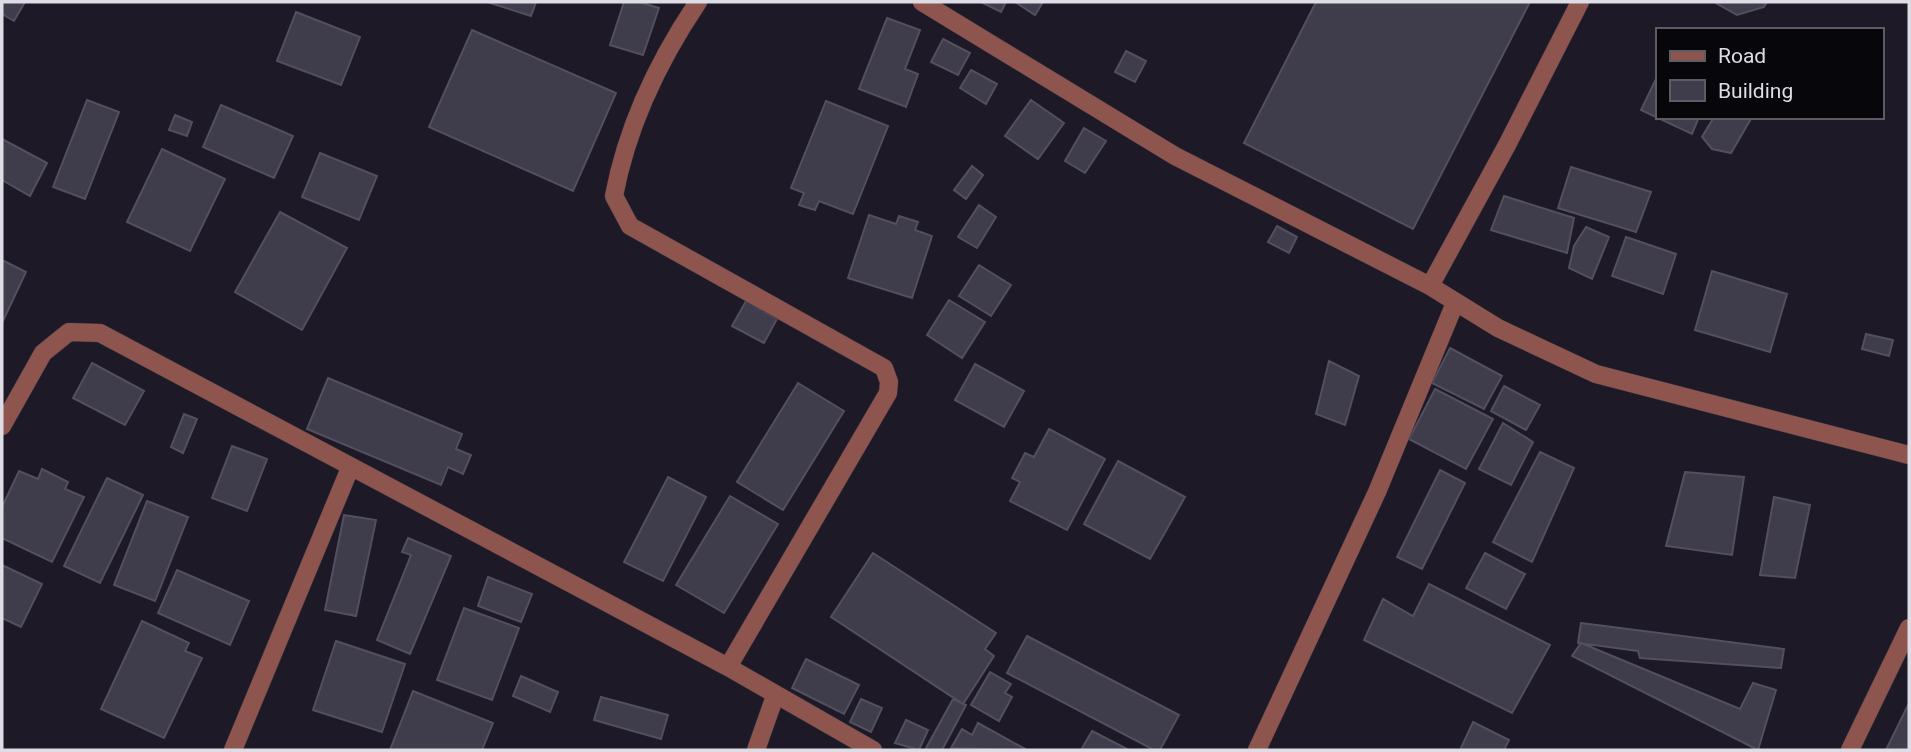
<svg xmlns="http://www.w3.org/2000/svg" width="1911" height="752" viewBox="0 0 1911 752" font-family="Roboto,sans-serif">
  <rect width="100%" height="100%" fill="#1d1927"/>
  <path fill="#3f3c4c" stroke="#534f5f" stroke-width="2" d="M2 2H25L14 21 2 14Z
    M487 2H536L531 16Z
    M624 2H639L659 8 643 55 610 45Z
    M981 2H1006L1001 12Z
    M1015 2H1043L1035 15Z
    M1316 2H1530L1413 229 1244 143Z
    M1714 2H1767L1764 7 1737 15Z
    M296 12 360 37 341 85 277 61Z
    M887 18 920 30 905 69 918 74 906 107 859 89Z
    M472 30 616 93 573 191 429 127Z
    M943 39 970 53 958 75 931 62Z
    M1126 51 1146 61 1135 82 1115 72Z
    M971 70 997 84 986 104 960 88Z
    M1657 77V117H1699L1692 134 1641 110Z
    M87 100 119 112 85 199 53 187Z
    M1031 100 1064 123 1038 159 1005 136Z
    M826 101 888 126 853 214 819 201 815 210 799 205 804 193 791 188Z
    M221 105 293 136 274 178 203 147Z
    M175 115 192 122 187 136 169 130Z
    M1714 117H1752L1731 153 1712 149 1702 137Z
    M1084 128 1106 141 1085 173 1065 161Z
    M2 139 47 163 30 196 2 180Z
    M162 149 225 179 190 251 127 222Z
    M320 153 377 176 359 220 302 197Z
    M972 166 983 175 966 199 954 190Z
    M1571 167 1651 192 1636 232 1558 208Z
    M1504 196 1574 218 1567 253 1491 230Z
    M979 205 996 217 977 248 958 237Z
    M280 212 347 248 302 330 235 292Z
    M869 215 896 224 899 216 918 222 915 230 932 236 912 298 848 278Z
    M1277 226 1297 237 1289 253 1268 242Z
    M1586 227 1609 237 1592 279 1569 268 1574 246Z
    M1626 237 1676 254 1663 294 1612 276Z
    M2 260 26 272 2 323Z
    M979 265 1011 285 991 316 959 296Z
    M1712 271 1787 294 1770 352 1695 330Z
    M949 300 985 322 962 358 927 335Z
    M746 301 777 319 764 343 732 326Z
    M1866 334 1893 340 1889 356 1862 349Z
    M1450 348 1502 376 1484 409 1432 383Z
    M1329 361 1359 376 1345 425 1316 414Z
    M92 363 144 391 125 425 73 398Z
    M975 364 1024 391 1004 427 955 400Z
    M328 378 462 434 456 449 471 455 463 474 448 467 441 485 307 429Z
    M798 383 844 411 783 510 737 482Z
    M1504 386 1540 405 1526 430 1491 411Z
    M1435 389 1493 419 1466 469 1409 439Z
    M184 414 197 419 183 453 171 447Z
    M1503 423 1533 442 1511 485 1479 469Z
    M1049 429 1105 459 1067 530 1010 501 1020 482 1012 478 1025 453 1034 457Z
    M232 446 267 459 247 511 212 498Z
    M1540 452 1574 468 1532 562 1493 542Z
    M1118 461 1185 497 1150 559 1084 524Z
    M42 469 68 482 65 489 84 497 52 562 2 538V507L19 471 38 479Z
    M1440 470 1465 483 1422 569 1397 557Z
    M1685 472 1744 477 1732 555 1666 546Z
    M668 477 706 497 663 581 624 562Z
    M107 478 143 495 100 583 64 566Z
    M730 496 778 524 724 613 676 585Z
    M1774 497 1810 505 1795 578 1760 575Z
    M147 501 188 517 155 601 114 585Z
    M344 515 376 520 356 616 325 610Z
    M408 538 451 556 410 654 377 640 411 555 402 552Z
    M873 553 996 633 985 649 994 656 963 704 831 617Z
    M1485 553 1525 574 1506 609 1466 588Z
    M2 565 42 584 21 627 2 618Z
    M177 570 249 601 230 645 158 613Z
    M488 577 532 594 521 622 478 606Z
    M1429 584 1550 645 1512 713 1364 640 1383 599 1413 616Z
    M464 608 519 628 492 700 437 680Z
    M142 621 189 643 185 651 202 658 164 738 101 709Z
    M1581 623 1784 649 1781 668 1640 658 1638 651 1578 643Z
    M1027 636 1179 715 1160 750H1154L1007 673Z
    M336 641 405 664 382 732 313 710Z
    M1581 643 1740 709 1753 683 1776 690 1758 750 1572 656Z
    M806 659 859 685 844 714 792 688Z
    M990 672 1011 684 1005 693 1012 697 999 721 971 705Z
    M521 676 558 692 550 712 513 696Z
    M413 691 493 723 482 750H390Z
    M601 697 668 715 661 739 594 720Z
    M861 699 882 708 871 732 850 722Z
    M953 699 966 705 942 750H925Z
    M1909 703V750H1886Z
    M906 720 928 730 919 750 895 743Z
    M1473 722 1509 740 1504 750H1460Z
    M978 723 1027 750 951 748 962 729 972 735Z
    M1092 731 1129 750H1081Z"/>
  <g fill="none" stroke-linecap="round" stroke-linejoin="round">
    <defs>
      <path id="minor" d="M698 2C659 60 627 127 614 196L630 226 884 368 889 382 888 393 728 667
        M922 2 1175 156 1430 286 1498 328 1596 374 1909 455
        M1430 286 1507 145 1580 2
        M2 426 43 353 69 332 100 333 728 667 873 750
        M233 750 350 468
        M756 750 775 696
        M1257 750 1377 492 1455 303
        M1850 750 1909 628"/>
    </defs>
    <use href="#minor" stroke="#383442" stroke-width="19"/>
    <use href="#minor" stroke="#8d554e" stroke-width="18"/>
  </g>
  <rect width="1911" height="752" fill="none" stroke="#dedce5" stroke-width="7"/>
  <rect x="1656" y="28" width="228" height="91" fill="#07060b" stroke="#5d5c62" stroke-width="2"/>
  <rect x="1670" y="51" width="35" height="10" fill="#8d554e" stroke="#5d5c62" stroke-width="2"/>
  <text x="1718" y="63" font-size="21" fill="#dedce5">Road</text>
  <rect x="1670" y="80" width="35" height="21" fill="#3f3c4c" stroke="#5d5c62" stroke-width="2"/>
  <text x="1718" y="98" font-size="21" fill="#dedce5">Building</text>
</svg>
